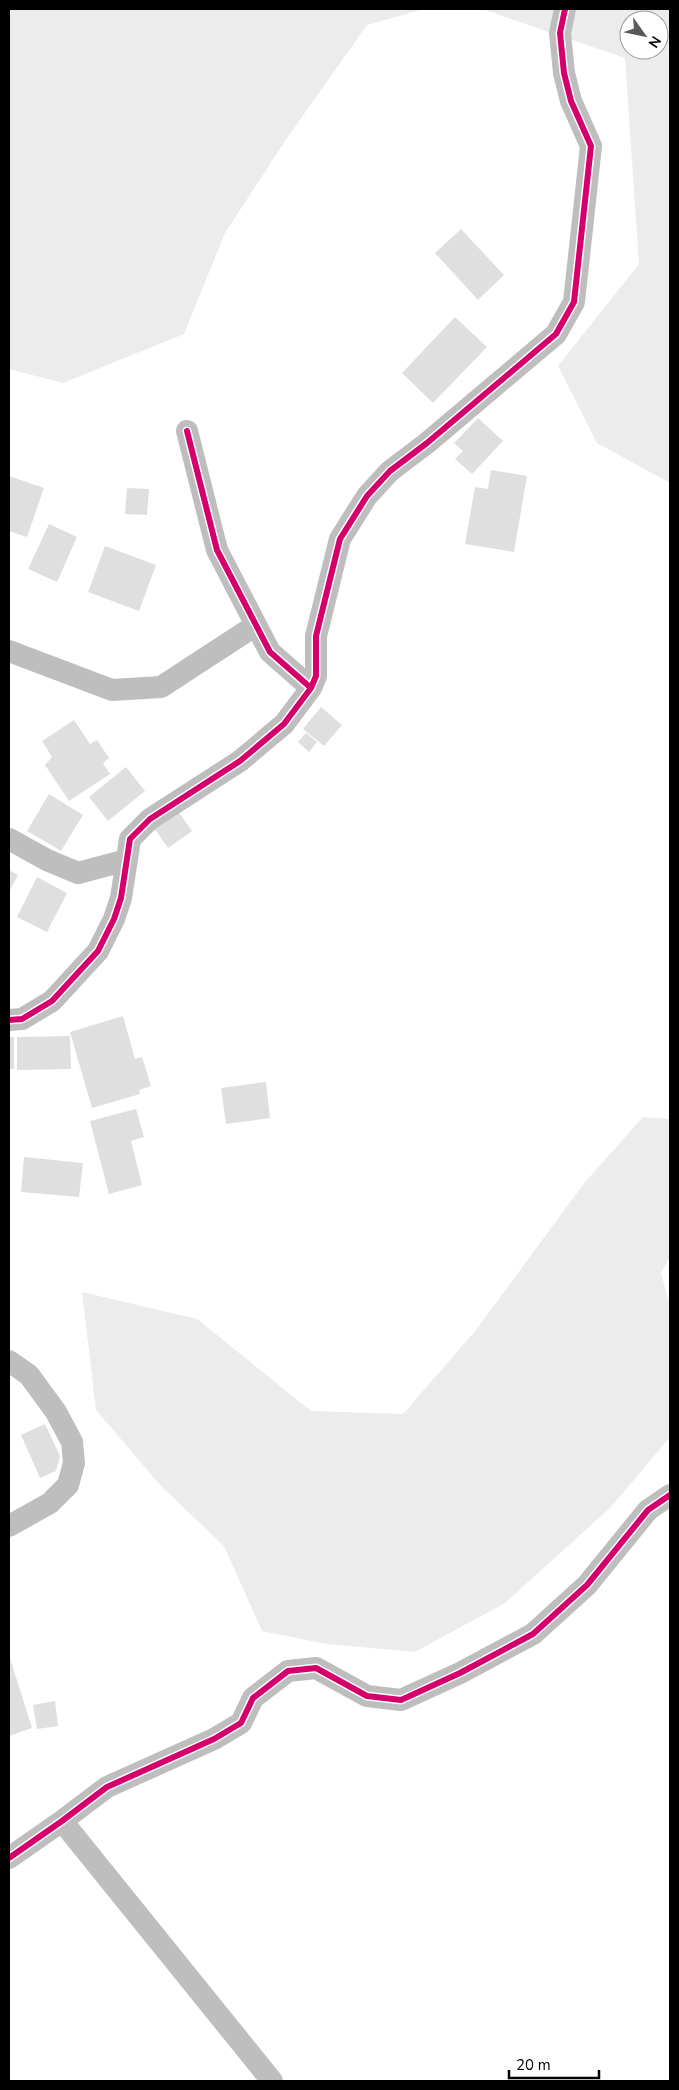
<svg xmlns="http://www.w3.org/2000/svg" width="679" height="2090" viewBox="0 0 679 2090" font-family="'Nunito Sans',sans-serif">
  <rect width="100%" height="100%" fill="#fff"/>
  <path fill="#ececec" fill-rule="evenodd" d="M9 9H424L367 25 285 141 225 233 184 334 63 383 9 369Z
    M482 9H670V483L597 443 558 366 639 264 625 58ZM629 20H659V50H629Z
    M643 1117 670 1119V1257L661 1273 670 1306V1437L611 1507 505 1603 415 1652 327 1644 262 1631 224 1546 161 1486 96 1410 82 1292 197 1319 311 1411 403 1414 476 1330 585 1182Z"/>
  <path fill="#dfdfdf" d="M461 229 504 275 478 300 435 253Z
    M455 317 487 347 433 403 402 373Z
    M478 418 503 441 472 474 455 459 463 451 454 443Z
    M491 470 527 476 514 552 465 544 475 487 488 489Z
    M9 476 44 488 27 537 9 531Z
    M127 488 149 489 147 515 125 514Z
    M49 524 77 537 57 582 28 569Z
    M105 546 156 565 139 611 88 592Z
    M321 707 342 725 324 746 303 729Z
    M74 720 90 744 97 740 109 758 103 763 110 774 69 801 45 765 52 757 42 741Z
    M306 733 317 742 309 752 298 742Z
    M126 767 145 791 108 821 89 797Z
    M49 794 83 815 61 851 27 831Z
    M178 811 192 831 168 848 154 828Z
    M9 870 18 875 9 892Z
    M37 877 67 893 47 932 17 917Z
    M123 1016 135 1059 142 1057 151 1086 139 1090 140 1094 92 1108 70 1032Z
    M70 1036 71 1069 17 1070V1037Z
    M9 1037H14V1069H9Z
    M266 1082 270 1118 226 1124 221 1088Z
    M136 1109 144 1137 131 1141 142 1185 109 1194 90 1121Z
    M24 1157 83 1163 79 1197 21 1192Z
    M45 1424 60 1456 56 1471 40 1478 21 1435Z
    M9 1655 32 1728 9 1736Z
    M55 1701 58 1726 37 1729 33 1705Z"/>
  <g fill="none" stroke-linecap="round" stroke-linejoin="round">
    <path stroke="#bebebe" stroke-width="22" d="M9 651 112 690 161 687 256 625
      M311 688 316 676V636L340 539 367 496 390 471 427 443 556 334 574 302 591 146 571 101 564 73 560 33 565 9
      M9 839 47 860 78 873 127 860
      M9 1020 22 1019 52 1001 98 951 114 919 121 898 130 839 150 819 240 761 284 724 311 688 270 652 217 550 187 431
      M9 1361 29 1375 56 1412 72 1442 74 1463 68 1485 50 1503 9 1526
      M62 1821 272 2081
      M9 1858 62 1821 107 1787 214 1739 241 1723 253 1698 288 1671 316 1668 367 1696 401 1700 460 1673 533 1634 587 1585 648 1510 670 1495"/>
    <defs>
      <path id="cycleway" d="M311 688 316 676V636L340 539 367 496 390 471 427 443 556 334 574 302 591 146 571 101 564 73 560 33 565 9
        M9 1020 22 1019 52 1001 98 951 114 919 121 898 130 839 150 819 240 761 284 724 311 688 270 652 217 550 187 431
        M9 1858 62 1821 107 1787 214 1739 241 1723 253 1698 288 1671 316 1668 367 1696 401 1700 460 1673 533 1634 587 1585 648 1510 670 1495"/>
    </defs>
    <use href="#cycleway" stroke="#fff" stroke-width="9"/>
    <use href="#cycleway" stroke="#d6006c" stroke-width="6"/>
  </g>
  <rect width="679" height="2090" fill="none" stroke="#000000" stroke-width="20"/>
  <g transform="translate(644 35) rotate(123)"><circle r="24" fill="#ffffff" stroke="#999999"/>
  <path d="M0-4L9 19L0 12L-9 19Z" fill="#595959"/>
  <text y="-8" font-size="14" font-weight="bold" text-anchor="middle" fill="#000000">N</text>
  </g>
  <path d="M509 2070v8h90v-8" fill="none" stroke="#000000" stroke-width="2.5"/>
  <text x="516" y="2070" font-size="15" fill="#000000" stroke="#ffffff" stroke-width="4" paint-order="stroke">20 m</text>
</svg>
